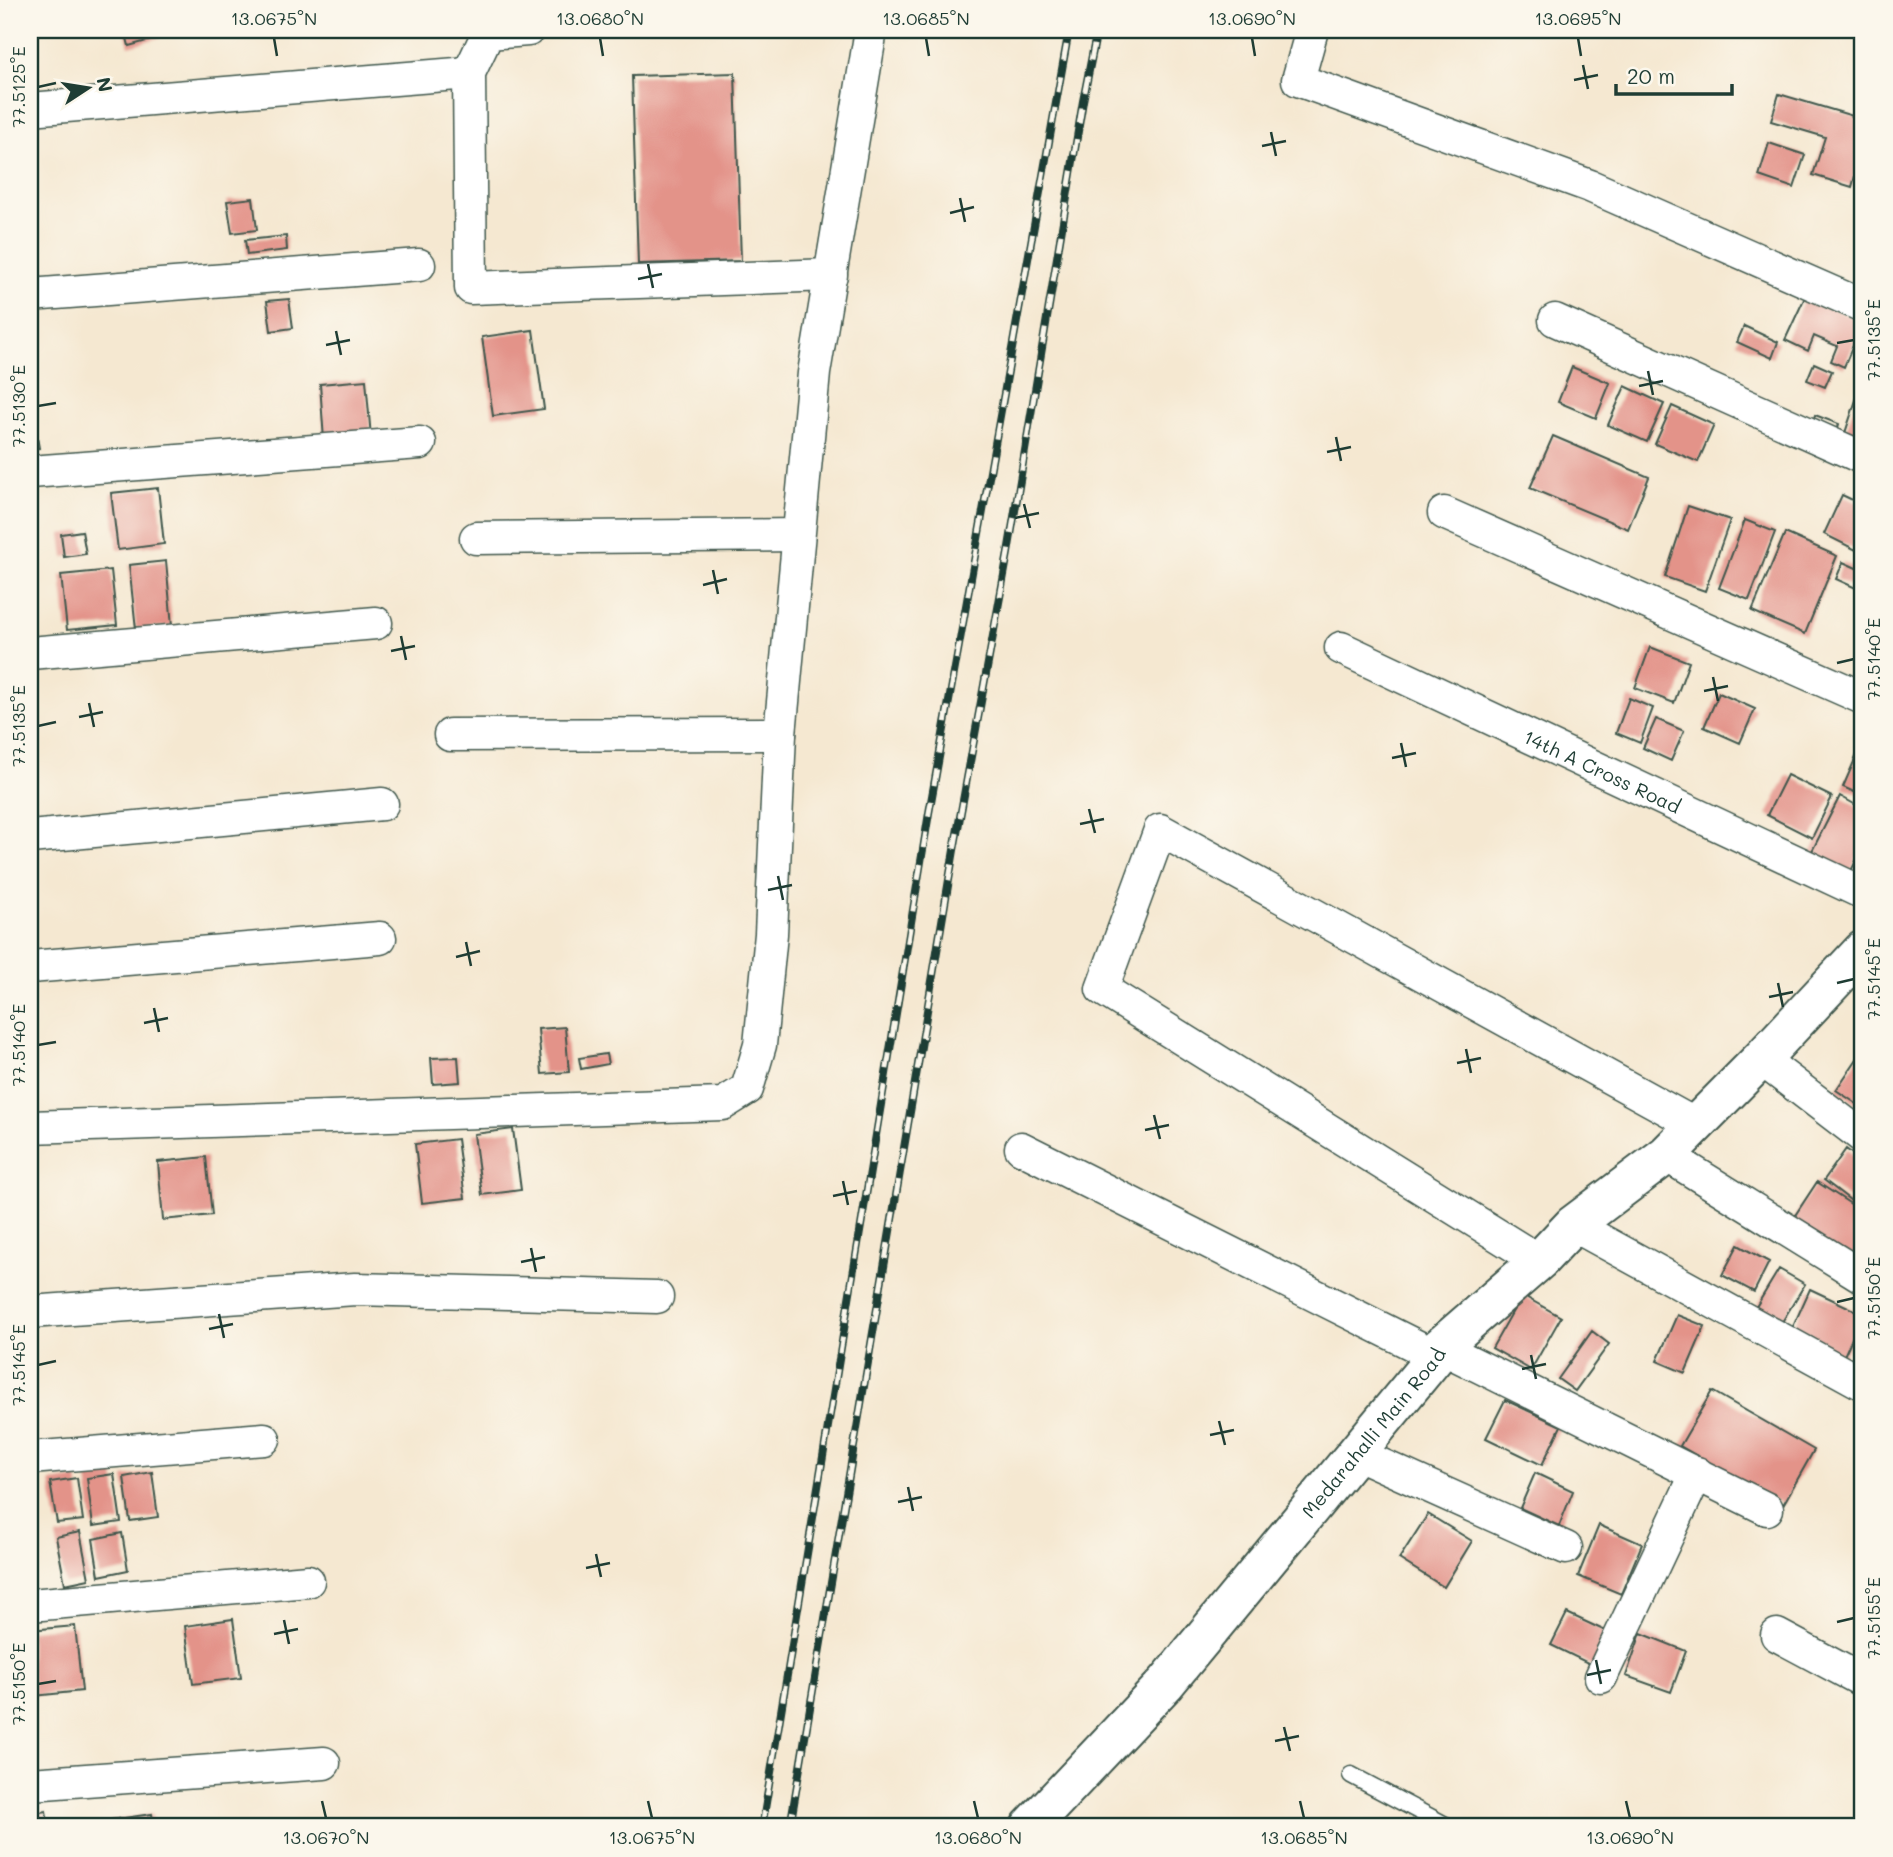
<svg xmlns="http://www.w3.org/2000/svg" width="1893" height="1857" viewBox="0 0 1893 1857" font-family="Mali,sans-serif">
  <rect width="100%" height="100%" fill="#fbf7ec"/>
  <filter id="ink" filterUnits="userSpaceOnUse"><feTurbulence type="fractalNoise" baseFrequency=".0143" numOctaves="2"/><feDisplacementMap in="SourceGraphic" scale="14" xChannelSelector="R" yChannelSelector="G"/><feConvolveMatrix kernelMatrix="1 2 1 2 8 2 1 2 1" color-interpolation-filters="sRGB"/></filter>
  <filter id="wash" filterUnits="userSpaceOnUse"><feTurbulence type="fractalNoise" baseFrequency=".00686" numOctaves="4" result="noise"/><feDisplacementMap in="SourceGraphic" scale="28" xChannelSelector="R" yChannelSelector="G"/><feGaussianBlur stdDeviation="1.57" result="paint"/><feColorMatrix in="noise" values="0 0 0 0 0 0 0 0 0 0 0 0 0 0 0 0 0 1.4 0 .05"/><feComposite in="paint" operator="in"/></filter>
  <g filter="url(#wash)">
    <rect width="100%" height="100%" fill="#f5e8d1"/>
    <g id="blocks">
      <path fill="#e39389" d="M125 30H166L168 35 129 46Z
        M735 73 741 261 638 264 632 76Z
        M1779 94 1863 119V147L1852 187 1813 175 1825 137 1771 121Z
        M1769 143 1805 155 1794 188 1759 176Z
        M253 198 257 230 232 233 227 201Z
        M286 236 287 250 247 255 245 240Z
        M1805 297 1863 322 1844 367 1831 361 1837 346 1814 336 1808 351 1785 340Z
        M289 299 293 328 271 331 267 301Z
        M1744 326 1778 342 1772 358 1737 342Z
        M533 330 544 409 493 416 482 337Z
        M1814 363 1832 371 1825 387 1807 380Z
        M1572 367 1610 383 1596 418 1558 402Z
        M366 380 371 437 324 440 320 384Z
        M1625 386 1664 404 1647 442 1608 425Z
        M1860 388 1863 389V429L1860 439 1845 433Z
        M30 398 39 448 30 449Z
        M1672 406 1714 425 1698 462 1655 444Z
        M1815 415 1839 424 1836 435 1811 426Z
        M1553 436 1649 477 1628 529 1530 488Z
        M158 488 164 544 118 550 111 493Z
        M1842 495 1863 505V535L1856 550 1824 534Z
        M1688 506 1730 520 1705 591 1665 577Z
        M1745 520 1775 532 1749 600 1719 588Z
        M82 531 86 554 64 557 61 534Z
        M1785 533 1837 556 1805 634 1752 611Z
        M166 561 172 626 136 629 129 565Z
        M1843 562 1863 571V583L1860 590 1836 579Z
        M111 570 117 625 67 630 61 575Z
        M1650 647 1689 662 1674 703 1635 688Z
        M1719 693 1755 709 1740 743 1704 727Z
        M1629 698 1653 708 1640 743 1616 733Z
        M1656 719 1684 731 1671 761 1643 748Z
        M1863 741V796L1843 787Z
        M1787 775 1832 797 1812 838 1767 815Z
        M1840 796 1863 809V847L1849 875 1810 855Z
        M565 1027 569 1072 542 1074 538 1029Z
        M1863 1050V1108L1836 1090Z
        M606 1054 608 1064 581 1069 579 1058Z
        M458 1057 460 1082 433 1084 431 1058Z
        M513 1129 521 1190 482 1195 474 1134Z
        M457 1139 465 1198 422 1203 415 1144Z
        M1846 1149 1863 1162V1210L1824 1180Z
        M206 1157 212 1215 163 1220 158 1162Z
        M1817 1182 1863 1212V1272L1790 1223Z
        M1738 1245 1769 1262 1754 1292 1722 1275Z
        M1779 1269 1805 1284 1782 1322 1756 1307Z
        M1810 1289 1863 1314 1844 1356 1791 1331Z
        M1522 1295 1561 1317 1531 1370 1492 1348Z
        M1677 1315 1705 1326 1685 1373 1657 1361Z
        M1592 1331 1609 1344 1575 1391 1558 1379Z
        M1712 1391 1814 1450 1783 1505 1680 1446Z
        M1505 1400 1561 1426 1542 1465 1486 1438Z
        M152 1472 158 1517 130 1521 124 1477Z
        M1535 1473 1573 1491 1559 1526 1520 1508Z
        M114 1474 121 1522 93 1526 87 1478Z
        M77 1478 83 1520 57 1523 50 1482Z
        M1428 1514 1472 1541 1444 1587 1399 1559Z
        M1599 1525 1642 1544 1621 1594 1578 1576Z
        M80 1532 89 1579 65 1584 56 1537Z
        M122 1533 128 1570 99 1576 93 1539Z
        M1567 1613 1612 1634 1596 1667 1551 1645Z
        M233 1619 241 1678 193 1684 185 1626Z
        M75 1626 82 1691 34 1696 30 1658V1630Z
        M1641 1633 1686 1651 1671 1692 1626 1676Z
        M46 1811 49 1827H30V1814Z
        M152 1814 154 1827H111L110 1820Z"/>
    </g>
  </g>
  <g filter="url(#ink)">
    <use href="#blocks" fill-opacity="0" stroke="#3f574c" stroke-width="2"/>
    <g fill="none" stroke-linecap="round" stroke-linejoin="round">
      <defs>
        <path id="lane" d="M1351 1775 1449 1827"/>
        <g id="street">
          <path d="M528 30 488 33 469 73 471 288 831 275"/>
          <path d="M1312 30 1298 80 1590 186 1863 306"/>
          <path d="M30 109 469 73"/>
          <path d="M30 295 419 265"/>
          <path d="M1555 320 1863 458"/>
          <path d="M30 472 420 443"/>
          <path d="M1444 513 1863 698"/>
          <path d="M476 538 797 535"/>
          <path id="s1" d="M1341 648 1863 893"/>
          <path d="M30 653 376 623"/>
          <path d="M450 735 780 734"/>
          <path d="M30 837 382 804"/>
          <path d="M30 967 380 938"/>
          <path d="M1761 1059 1863 1137"/>
          <path d="M30 1127 723 1104 747 1089 760 1045 771 934 780 734 814 373 871 30"/>
          <path d="M1021 1148 1436 1356"/>
          <path d="M1666 1155 1863 1277"/>
          <path d="M1573 1225 1863 1384"/>
          <path d="M1539 1261 1102 989 1160 830 1696 1125"/>
          <path d="M30 1312 355 1289 657 1297"/>
          <path d="M1440 1347 1767 1509"/>
          <path d="M1355 1453 1566 1548"/>
          <path d="M30 1458 264 1439"/>
          <path d="M30 1605 308 1581"/>
          <path d="M1777 1635 1863 1681"/>
          <path d="M1601 1677 1697 1473"/>
          <path d="M30 1784 324 1763"/>
        </g>
        <g id="secondary">
          <path id="s2" d="M1030 1827 1166 1683 1436 1356 1440 1347 1539 1261 1573 1225 1666 1155 1761 1059 1863 950"/>
        </g>
      </defs>
      <use href="#lane" stroke="#3f574c" stroke-width="19"/>
      <use href="#street" stroke="#3f574c" stroke-width="35"/>
      <use href="#secondary" stroke="#3f574c" stroke-width="42"/>
      <use href="#lane" stroke="#fff" stroke-width="16"/>
      <use href="#street" stroke="#fff" stroke-width="32"/>
      <use href="#secondary" stroke="#fff" stroke-width="38"/>
      <defs>
        <path id="rail" d="M762 1827 929 813 1069 30
          M790 1827 954 850 1008 553 1083 101 1097 30"/>
      </defs>
      <use href="#rail" stroke="#1f3d34" stroke-width="8"/>
      <use href="#rail" stroke="#fbf7ec" stroke-width="5" stroke-dasharray="16" stroke-linecap="butt"/>
    </g>
  </g>
  <path fill="none" stroke="#1f3d34" stroke-width="2.5" d="M274 38 277 56M600 38 603 56M926 38 929 56M1252 38 1255 56M1578 38 1581 56M1583 65 1588 89M1574 80 1598 75M38 87 56 83M1271 132 1276 156M1262 146 1286 141M960 198 965 222M950 213 974 207M648 264 653 288M638 279 662 274M336 331 341 355M1837 343 1854 340M326 345 350 340M1648 371 1653 395M1639 386 1663 381M38 406 56 403M1336 437 1341 461M1327 452 1351 447M1024 504 1030 528M1015 518 1039 513M713 570 718 594M703 585 727 579M401 636 406 660M391 651 415 646M1837 663 1854 659M1713 677 1718 701M1704 691 1728 686M89 703 94 727M79 717 103 712M38 726 56 722M1401 743 1406 767M1392 758 1416 753M1089 809 1095 833M1080 824 1104 819M778 876 783 900M768 890 792 885M466 942 471 966M456 957 480 951M1778 983 1783 1007M1837 983 1854 979M1769 997 1793 992M154 1008 159 1032M144 1023 168 1018M38 1045 56 1042M1466 1049 1471 1073M1457 1063 1481 1058M1154 1115 1160 1139M1145 1130 1169 1125M843 1181 848 1205M833 1196 857 1191M531 1248 536 1272M521 1262 545 1257M1837 1302 1854 1298M219 1314 224 1338M209 1329 233 1324M1531 1355 1536 1379M38 1365 56 1361M1522 1369 1546 1364M1219 1421 1225 1445M1210 1435 1234 1430M908 1487 913 1511M898 1502 922 1497M596 1554 601 1577M586 1568 610 1563M284 1620 289 1644M1837 1622 1854 1618M274 1634 298 1629M1596 1660 1601 1684M1587 1675 1611 1670M38 1684 56 1681M1284 1727 1290 1751M1275 1741 1299 1736M322 1801 326 1818M648 1801 652 1818M974 1801 978 1818M1300 1801 1304 1818M1626 1801 1630 1818"/>
  <g text-anchor="middle" dominant-baseline="central" stroke-width="6" stroke-linejoin="round" paint-order="stroke">
    <g font-size="19" fill="#1f3d34" stroke="#fbf7ec">
      <text stroke="none"><textPath href="#s1" startOffset="289">14th A Cross Road</textPath></text>
      <text stroke="none"><textPath href="#s2" startOffset="523">Medarahalli Main Road</textPath></text>
    </g>
  </g>
  <rect width="1893" height="1857" fill="none" stroke="#fbf7ec" stroke-width="77"/>
  <g transform="translate(88 88) rotate(78)" stroke="#fbf7ec" stroke-width="5" paint-order="stroke">
  <path d="M0-5L12 26L0 18L-12 26Z" fill="#1f3d34"/>
  <text y="-10" font-size="19" font-weight="bold" text-anchor="middle" fill="#1f3d34">N</text>
  </g>
  <path d="M1616 84v10h116v-10" fill="none" stroke="#1f3d34" stroke-width="3.5"/>
  <text x="1627" y="84" font-size="21" fill="#1f3d34" stroke="#fbf7ec" stroke-width="5" paint-order="stroke">20 m</text>
  <rect x="38" y="38" width="1816" height="1780" fill="none" stroke="#1f3d34" stroke-width="2.5"/>
  <g font-size="18" text-anchor="middle" fill="#1f3d34">
    <text x="274" y="25">13.0675°N</text>
    <text x="600" y="25">13.0680°N</text>
    <text x="926" y="25">13.0685°N</text>
    <text x="1252" y="25">13.0690°N</text>
    <text x="1578" y="25">13.0695°N</text>
    <text transform="translate(19 87) rotate(-90)" y="6">77.5125°E</text>
    <text transform="translate(1874 340) rotate(-90)" y="6">77.5135°E</text>
    <text transform="translate(19 406) rotate(-90)" y="6">77.5130°E</text>
    <text transform="translate(1874 659) rotate(-90)" y="6">77.5140°E</text>
    <text transform="translate(19 726) rotate(-90)" y="6">77.5135°E</text>
    <text transform="translate(1874 979) rotate(-90)" y="6">77.5145°E</text>
    <text transform="translate(19 1045) rotate(-90)" y="6">77.5140°E</text>
    <text transform="translate(1874 1298) rotate(-90)" y="6">77.5150°E</text>
    <text transform="translate(19 1365) rotate(-90)" y="6">77.5145°E</text>
    <text transform="translate(1874 1618) rotate(-90)" y="6">77.5155°E</text>
    <text transform="translate(19 1684) rotate(-90)" y="6">77.5150°E</text>
    <text x="326" y="1844">13.0670°N</text>
    <text x="652" y="1844">13.0675°N</text>
    <text x="978" y="1844">13.0680°N</text>
    <text x="1304" y="1844">13.0685°N</text>
    <text x="1630" y="1844">13.0690°N</text>
  </g>
</svg>
